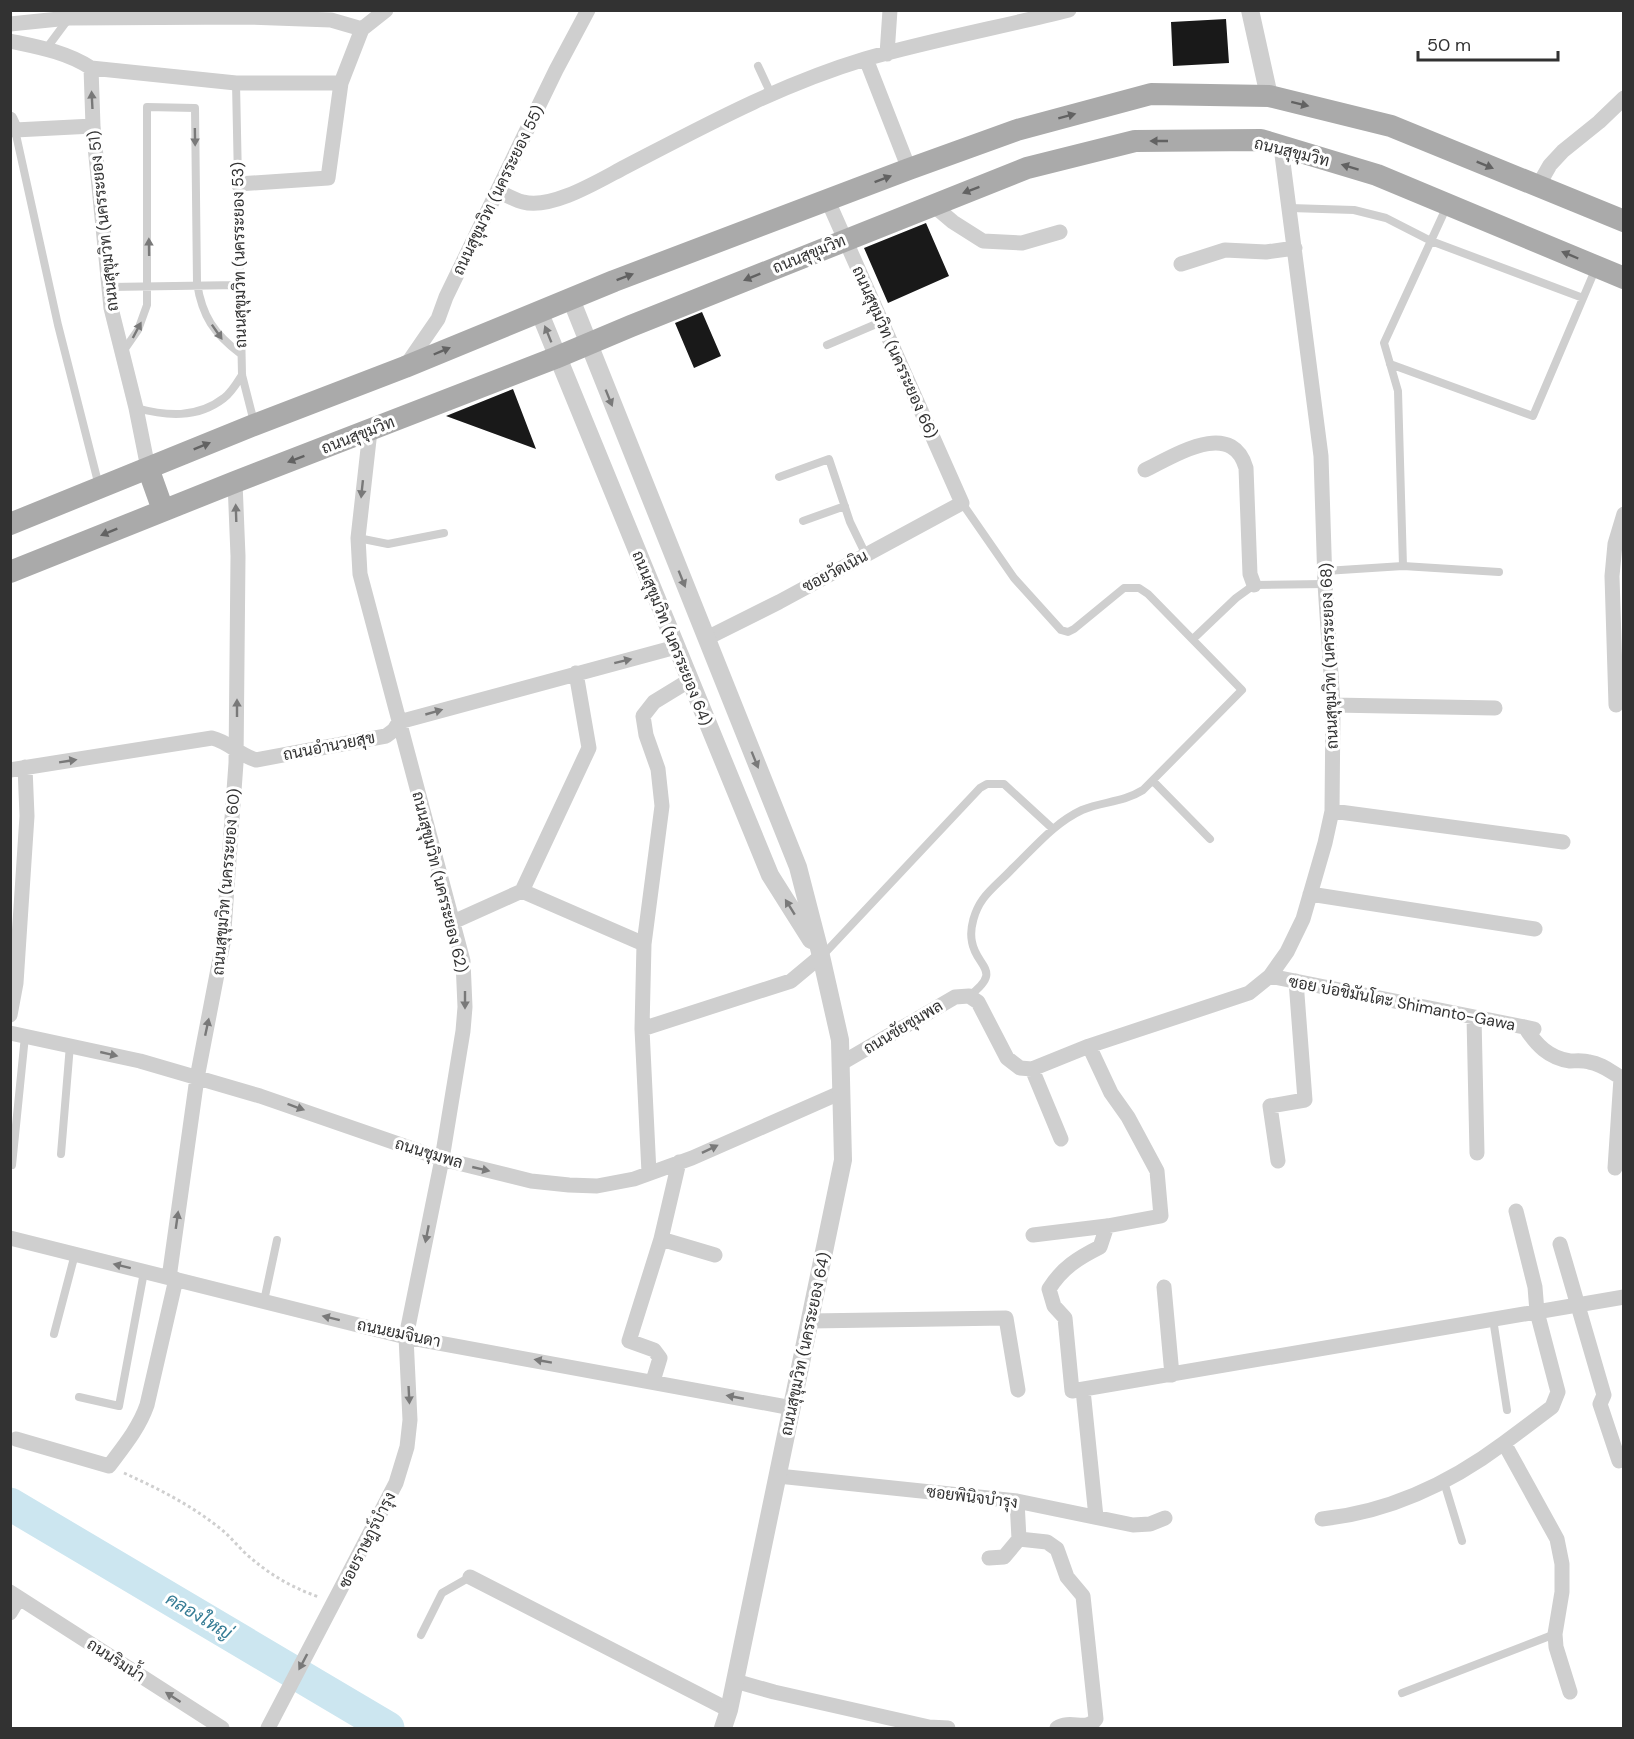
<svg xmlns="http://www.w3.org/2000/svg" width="1634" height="1739" viewBox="0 0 1634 1739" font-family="'DM Sans',Sarabun,sans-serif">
  <rect width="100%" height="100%" fill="#fff"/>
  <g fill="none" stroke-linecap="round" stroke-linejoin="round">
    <path stroke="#cce6f0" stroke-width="33" d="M10 1504 388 1728"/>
  </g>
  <path fill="#191919" d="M1226 19 1229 63 1173 66 1171 22Z
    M926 223 949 276 888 303 864 248Z
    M702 312 721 356 694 368 675 323Z
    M513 389 536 449 446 416Z"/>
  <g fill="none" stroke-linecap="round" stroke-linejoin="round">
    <path stroke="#cfcfcf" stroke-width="3" stroke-dasharray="3 3" stroke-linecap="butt" d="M124 1473C157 1488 189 1504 217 1526 227 1533 235 1543 244 1552 267 1573 290 1587 319 1597"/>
    <path stroke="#cfcfcf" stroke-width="8" d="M46 49 69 18V10
      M758 66 771 94
      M236 83 242 375 254 422
      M12 131 15 130 58 325 99 486
      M1290 208 1354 210 1386 218 1431 241 1583 298
      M110 287 239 285
      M827 345 881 322
      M122 353 138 330 147 305V107L195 108 197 283C202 316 214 334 241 354
      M1390 364 1533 416 1595 270
      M136 408C166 416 197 419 224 398 231 393 237 383 242 375
      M779 477 829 459 850 522 866 555
      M962 503 1014 578 1061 630 1068 632 1074 629 1124 588H1139L1148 594 1242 690 1143 790C1122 803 1103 801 1082 810 1054 823 1034 848 1012 869 1003 879 991 888 983 899 975 910 969 928 972 942 976 967 1004 970 969 996
      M803 521 845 506
      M358 538 388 544 444 533
      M1403 566 1398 391 1384 343 1447 206
      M1325 571 1403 566 1499 572
      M1193 639 1236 598 1254 585 1325 584
      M1153 781 1210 839
      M823 955 980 788 987 784H1004L1053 829
      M61 1154 70 1045
      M12 1165 25 1036
      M264 1301 277 1240
      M1493 1319 1507 1410
      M54 1334 75 1254
      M79 1397 119 1406 144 1272
      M1444 1482 1462 1541
      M421 1635 442 1593 470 1577
      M1402 1693 1555 1634"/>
    <path stroke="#cfcfcf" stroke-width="15" d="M10 24 69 18 250 17 331 20 362 29
      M10 41C38 47 67 52 91 68L236 83H341
      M887 54 890 10
      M866 59 909 169
      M91 68 93 126 111 308 136 408 148 468
      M10 119 15 130 93 126
      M238 184 328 178 341 83 362 29 386 10
      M1538 186 1550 165 1563 151 1599 122 1624 98
      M498 191C506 195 515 200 523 202 552 210 600 180 625 167 704 126 779 85 865 59 932 40 1001 27 1069 10
      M933 205 953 222 983 241 1022 243 1060 232
      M1181 264 1225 250 1266 252 1295 248
      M405 367 438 319 446 297 556 70 588 10
      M1145 470C1174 456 1232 418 1246 468L1250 574 1254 585
      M707 638 779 602 962 503 828 201
      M1333 705 1495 708
      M1616 705 1612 576 1615 544 1624 514
      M10 770 212 738C229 742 239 755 256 760L386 736 394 730 399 722 676 647
      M1332 811 1563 842
      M522 891 644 944
      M1310 894 1535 929
      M453 922 522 891 589 748 576 673
      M1270 976 1534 1029
      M10 1015 16 983 27 816 25 767
      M1474 1017 1477 1153
      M1525 1027C1536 1045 1549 1058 1570 1061 1576 1061 1583 1060 1589 1062 1603 1064 1612 1073 1624 1079
      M642 1029 791 981 821 956
      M10 1033 140 1061 260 1096 442 1159 531 1181 569 1185 597 1186 634 1179 692 1158 842 1092
      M840 1064 955 997 969 996 978 1002 1007 1058 1020 1068 1032 1069 1089 1046 1249 993 1270 976 1287 952 1303 919 1325 843 1332 811 1333 705 1325 584 1321 456 1281 147
      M1032 1069 1061 1139
      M1278 1161 1270 1106 1305 1100 1296 981
      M1615 1168 1621 1078
      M649 1173 642 1029 644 944 662 806 658 769 646 735 643 716 654 702 690 680
      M1516 1211 1535 1287 1537 1312 1558 1392 1552 1407 1504 1443 1557 1539 1562 1564V1592L1555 1634 1556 1647 1570 1692
      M1107 1226 1100 1247C1078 1258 1062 1268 1049 1289L1054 1306 1065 1318 1072 1391 1624 1297
      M1033 1235 1107 1226 1161 1216 1157 1171 1128 1117 1111 1093 1089 1046
      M10 1238 406 1337 792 1408
      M661 1239 715 1255
      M1560 1244 1604 1395 1600 1404 1619 1461
      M169 1278 197 1078 223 943 236 763 238 556 235 482
      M1164 1287 1172 1375
      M810 1321 1006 1318 1018 1390
      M653 1381 660 1358 654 1350 629 1341 661 1239 679 1162
      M1083 1390 1096 1517
      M16 1439 109 1466C124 1446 139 1428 147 1405L176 1279
      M778 1476 1017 1501 1133 1525 1150 1524 1165 1518
      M1017 1501 1019 1539 1047 1542 1057 1549 1067 1577 1083 1596 1096 1719C1087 1732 1071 1719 1057 1728
      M1322 1519C1390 1512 1449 1484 1504 1443
      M989 1558 1004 1557 1019 1539
      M470 1577 729 1710
      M10 1592 222 1728
      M10 1613 19 1598
      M735 1681 774 1692 929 1727 948 1728
      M268 1728 396 1483 407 1447 410 1420 406 1337 442 1159 463 1031 465 1007 463 961 360 574 358 538 370 431"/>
    <path stroke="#cfcfcf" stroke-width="18" d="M1250 10 1269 96
      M571 299 798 867 821 956 840 1040 843 1160 729 1710 723 1728
      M539 311 770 875 811 940"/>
    <path stroke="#aaa" stroke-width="22" d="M148 468 163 510
      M10 524 254 425 405 367 614 281 909 169 1017 130 1151 94 1269 96 1391 126 1624 221
      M10 572 235 482 555 358 631 326 1027 168 1135 141 1261 140 1377 175 1624 278"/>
  </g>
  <defs><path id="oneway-solid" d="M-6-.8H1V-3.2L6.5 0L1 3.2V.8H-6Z" transform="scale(1.5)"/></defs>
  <g fill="#797979">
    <use href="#oneway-solid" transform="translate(92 100) rotate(-93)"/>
    <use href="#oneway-solid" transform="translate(195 137) rotate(89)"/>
    <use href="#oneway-solid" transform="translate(149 247) rotate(-91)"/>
    <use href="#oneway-solid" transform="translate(137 330) rotate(-62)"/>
    <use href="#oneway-solid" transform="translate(217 332) rotate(55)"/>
    <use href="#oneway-solid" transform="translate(548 334) rotate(-112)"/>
    <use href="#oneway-solid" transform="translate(609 398) rotate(68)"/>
    <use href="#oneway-solid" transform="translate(362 489) rotate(96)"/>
    <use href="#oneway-solid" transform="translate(236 513) rotate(-92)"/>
    <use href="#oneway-solid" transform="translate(682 579) rotate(68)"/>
    <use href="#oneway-solid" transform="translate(623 661) rotate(-14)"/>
    <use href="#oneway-solid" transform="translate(237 708) rotate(-90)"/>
    <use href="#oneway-solid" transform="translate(434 712) rotate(-16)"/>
    <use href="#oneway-solid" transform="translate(755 760) rotate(68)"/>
    <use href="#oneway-solid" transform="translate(68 761) rotate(-9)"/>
    <use href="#oneway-solid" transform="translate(790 907) rotate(-122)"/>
    <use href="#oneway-solid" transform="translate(465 1000) rotate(90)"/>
    <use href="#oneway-solid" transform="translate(207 1027) rotate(-78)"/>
    <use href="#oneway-solid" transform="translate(109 1054) rotate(13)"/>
    <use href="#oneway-solid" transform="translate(296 1107) rotate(20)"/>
    <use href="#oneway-solid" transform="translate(710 1149) rotate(-26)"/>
    <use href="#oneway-solid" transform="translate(481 1169) rotate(13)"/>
    <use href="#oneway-solid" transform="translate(177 1220) rotate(-82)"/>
    <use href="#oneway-solid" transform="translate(427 1234) rotate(101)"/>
    <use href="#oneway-solid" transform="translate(122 1266) rotate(-166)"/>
    <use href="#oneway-solid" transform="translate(331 1318) rotate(-166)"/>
    <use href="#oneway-solid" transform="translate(543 1361) rotate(-170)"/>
    <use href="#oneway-solid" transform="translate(409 1395) rotate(87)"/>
    <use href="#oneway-solid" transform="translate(735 1397) rotate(-169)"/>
    <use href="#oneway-solid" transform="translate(303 1662) rotate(118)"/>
    <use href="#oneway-solid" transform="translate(173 1697) rotate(-147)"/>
  </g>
  <g fill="#626262">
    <use href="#oneway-solid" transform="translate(1300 104) rotate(14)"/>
    <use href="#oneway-solid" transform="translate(1067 116) rotate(-15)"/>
    <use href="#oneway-solid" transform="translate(1159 141) rotate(180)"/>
    <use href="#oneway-solid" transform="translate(1485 165) rotate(22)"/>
    <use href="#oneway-solid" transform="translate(1350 167) rotate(-163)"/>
    <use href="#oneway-solid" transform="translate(883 179) rotate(-21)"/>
    <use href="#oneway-solid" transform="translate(971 190) rotate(159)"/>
    <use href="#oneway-solid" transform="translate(1570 255) rotate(-157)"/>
    <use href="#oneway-solid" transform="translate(625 277) rotate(-21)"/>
    <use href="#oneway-solid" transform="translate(752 277) rotate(158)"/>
    <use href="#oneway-solid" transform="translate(442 351) rotate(-23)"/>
    <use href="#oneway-solid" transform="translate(202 446) rotate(-22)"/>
    <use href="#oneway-solid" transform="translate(296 459) rotate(159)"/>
    <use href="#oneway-solid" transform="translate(109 532) rotate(158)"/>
  </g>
  <g text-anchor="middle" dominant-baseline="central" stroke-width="6" stroke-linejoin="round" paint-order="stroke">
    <g font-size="16" fill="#323232" stroke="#fff">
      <text transform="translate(1292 152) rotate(14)">ถนนสุขุมวิท</text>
      <text transform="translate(498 190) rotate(-64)">ถนนสุขุมวิท (นครระยอง 55)</text>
      <text transform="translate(103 221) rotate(-96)">ถนนสุขุมวิท (นครระยอง 51)</text>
      <text transform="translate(809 254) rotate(-22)">ถนนสุขุมวิท</text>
      <text transform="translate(239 255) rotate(-91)">ถนนสุขุมวิท (นครระยอง 53)</text>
      <text transform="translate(895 352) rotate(66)">ถนนสุขุมวิท (นครระยอง 66)</text>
      <text transform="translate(358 435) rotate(-21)">ถนนสุขุมวิท</text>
      <text transform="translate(835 571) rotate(-28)">ซอยวัดเนิน</text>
      <text transform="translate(672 638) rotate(68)">ถนนสุขุมวิท (นครระยอง 64)</text>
      <text transform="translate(1329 656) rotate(-92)">ถนนสุขุมวิท (นครระยอง 68)</text>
      <text transform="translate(329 746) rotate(-11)">ถนนอำนวยสุข</text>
      <text transform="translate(226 882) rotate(-85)">ถนนสุขุมวิท (นครระยอง 60)</text>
      <text transform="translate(440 882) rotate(76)">ถนนสุขุมวิท (นครระยอง 62)</text>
      <text transform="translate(1402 1003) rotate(11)">ซอย บ่อชิมันโตะ Shimanto-Gawa</text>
      <text transform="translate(903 1027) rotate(-31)">ถนนชัยชุมพล</text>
      <text transform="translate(429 1153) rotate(17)">ถนนชุมพล</text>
      <text transform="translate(399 1333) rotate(12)">ถนนยมจินดา</text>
      <text transform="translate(805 1344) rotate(-78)">ถนนสุขุมวิท (นครระยอง 64)</text>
      <text transform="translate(972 1497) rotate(7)">ซอยพินิจบำรุง</text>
      <text transform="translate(367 1540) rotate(-63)">ซอยราษฎร์บำรุง</text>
      <text transform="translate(116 1660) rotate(33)">ถนนริมน้ำ</text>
    </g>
    <g font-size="18" font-style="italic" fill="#367c95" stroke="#fff">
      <text transform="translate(199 1616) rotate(31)">คลองใหญ่</text>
    </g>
  </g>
  <rect width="1634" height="1739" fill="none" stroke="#323232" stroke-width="24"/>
  <path d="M1418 51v9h140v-9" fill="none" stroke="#323232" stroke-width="3"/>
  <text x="1427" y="51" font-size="18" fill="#323232" stroke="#ffffff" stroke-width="4.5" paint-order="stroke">50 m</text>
</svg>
